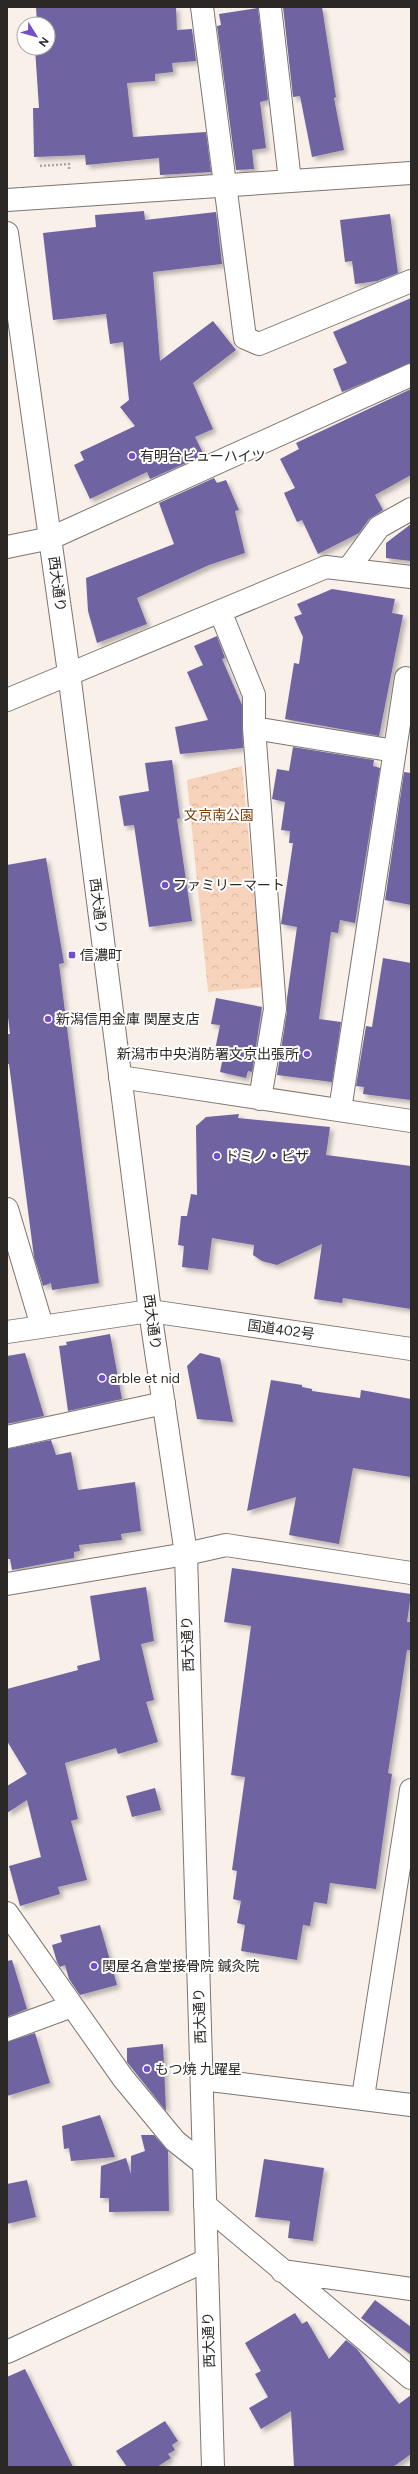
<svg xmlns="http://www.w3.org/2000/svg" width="418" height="2474" viewBox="0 0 418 2474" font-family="Figtree,'Noto Sans JP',sans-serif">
  <defs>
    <pattern id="park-crowns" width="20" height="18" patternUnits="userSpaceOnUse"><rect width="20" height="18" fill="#f8d3bb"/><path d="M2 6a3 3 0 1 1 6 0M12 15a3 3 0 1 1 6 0" fill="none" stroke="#d5b5a1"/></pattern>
    <filter id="shadow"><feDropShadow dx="3.5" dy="3.5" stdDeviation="2" flood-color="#0004"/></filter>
  </defs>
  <rect width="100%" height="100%" fill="#f9f0ea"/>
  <path fill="url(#park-crowns)" d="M242 766 263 987 208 992 187 780Z"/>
  <path fill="#7063a2" filter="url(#shadow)" d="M36 7H176L177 30 192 29 196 61 172 63 173 72 155 74V81L127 83 133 137 206 132 211 172 160 175 159 158 86 165 85 155 34 157 33 108H39L35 48H48V24H37Z
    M283 7H322L336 97 334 98 344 150 312 157 300 96 293 97Z
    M258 8 268 100 260 102 266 148 252 150 254 169 236 170 217 26 221 25 219 14Z
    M144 211 145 220 216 212 222 264 153 272 160 361 213 321 236 350 193 383 213 429 195 437 204 455 150 479 147 472 90 499 74 465 84 460 80 452 135 426 120 407 129 400 123 342 110 344 106 314 53 320 43 233 96 227 95 215Z
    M390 214 398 273 377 281 355 284 352 261 345 262 340 220Z
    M411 298V363L342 392 333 369 347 363 333 332Z
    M411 389V475L375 495 383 510 369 519 359 533 318 554 302 520 297 522 284 493 295 488 280 459 299 449 296 443Z
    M214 478 217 483 226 480 239 510 235 511 245 553 209 565 137 598 147 624 97 643 88 611 86 578 174 544 159 503Z
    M411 524V561L386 558V543Z
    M332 589 395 599 392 613 403 615 379 736 285 719 294 663 299 664 303 637 294 617 302 614 297 604Z
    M217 636 225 658 222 659 242 705 243 748 180 754 175 727 208 720 187 672 203 665 194 646Z
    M293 747 374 760 373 766 380 768 355 923 340 920 338 933 331 932 319 1019 341 1022 332 1082 277 1075 287 1011V998L297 927 281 924 293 843H289L290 831 281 830 285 802 272 799 277 769 289 771Z
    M172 760 180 818 177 819 192 921 149 927 134 825 124 826 119 796 149 791 145 763Z
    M404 772 411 773V905L385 900Z
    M46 858 64 963 59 964 99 1283 52 1290 51 1283 43 1286 34 1257 9 1064H7V1034H10L7 1009V865Z
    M383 958 411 963V1100L363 1094 364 1087 356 1086 366 1026 372 1027Z
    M216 998 262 1007 252 1072 248 1071 246 1078 220 1072 224 1052 215 1050 220 1025 211 1024Z
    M239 1114 238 1118 330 1127 326 1155 411 1166V1309L343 1298 342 1303 314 1299 322 1244 277 1265 262 1261 253 1255 254 1245 212 1238 208 1270 182 1267 184 1246 178 1245 181 1216H187L191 1194 197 1195 196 1126 206 1117Z
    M110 1334 122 1399 68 1411 59 1346 67 1345 66 1342Z
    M25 1353 44 1416 7 1424V1356Z
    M200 1353 220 1358 233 1422 197 1419 187 1366Z
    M271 1380 302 1385V1387L312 1389V1391L360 1398 361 1390 411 1399V1477L353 1468 339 1544 289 1535 296 1497 247 1511Z
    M51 1440 56 1455 71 1452 78 1490 135 1482 141 1531 121 1534 122 1540 79 1545 80 1551 74 1552V1558L12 1570 10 1559H7V1449Z
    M232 1568 411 1594 407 1622H411V1650H407L388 1773 392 1774 376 1889 330 1883 327 1904 314 1902 310 1926 303 1925 297 1960 241 1951 245 1925 237 1923 241 1901 233 1899 237 1871 232 1870 245 1777 231 1775 251 1626 224 1622Z
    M146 1587 154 1641 141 1644 154 1700 146 1702 158 1742 118 1754 116 1748 65 1763 78 1819 71 1821 87 1880 58 1887 60 1894 20 1906 9 1866 41 1857 27 1800 7 1813V1786L27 1774 7 1741V1689L78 1670 77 1666 100 1660 90 1596Z
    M155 1788 161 1810 132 1817 126 1796Z
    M100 1925 117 1985 80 1995 69 1979 65 1965 60 1967 57 1962 52 1945 62 1942 60 1935Z
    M12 1960 27 2009 7 2017V1961Z
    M35 2033 50 2083 7 2096V2042Z
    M163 2044 166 2111 127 2062V2048Z
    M100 2115 115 2157 71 2161 69 2148 64 2149 62 2126Z
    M141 2135H154L168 2151 169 2211 109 2212V2198H100L101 2166 126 2158 131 2174V2156L145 2151Z
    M264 2159 324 2168 313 2241 288 2238 290 2221 255 2217Z
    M27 2180 36 2217 7 2224V2184Z
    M375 2300 411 2327V2355L361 2318Z
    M295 2313 302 2324 307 2321 329 2359 346 2340 357 2349 399 2404 411 2395V2454L393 2467H294L291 2411 261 2429 249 2408 268 2397 255 2374 261 2371 245 2343Z
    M25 2369 73 2467H7V2377Z
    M165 2421 178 2441 172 2445 175 2450 168 2454 171 2458 157 2467H127L116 2451Z"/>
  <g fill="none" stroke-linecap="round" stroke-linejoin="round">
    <defs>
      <path id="minor" d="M202 7 245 338 259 344 411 281
        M270 7 290 181
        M7 200 411 173
        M7 547 51 538 411 375
        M349 568 379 527 411 509
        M220 611 254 695V728L275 1009 260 1099
        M7 700 326 567 411 577
        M254 728 395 751
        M120 1077 411 1121
        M340 1110 406 678
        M7 1209 42 1326
        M7 1332 150 1311
        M7 1437 164 1403
        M7 1584 186 1554 226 1545 411 1573
        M7 1913 123 2078 175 2141 204 2164
        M7 2030 72 2006
        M202 2079 411 2105
        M363 2097 411 1790
        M205 2205 411 2378
        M282 2271 411 2289
        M7 2352 207 2260"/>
      <path id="tertiary" d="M7 233 69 673 150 1311"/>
      <path id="trunk" d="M213 2467 186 1554 150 1311 411 1349"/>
    </defs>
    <use href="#minor" stroke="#7d7570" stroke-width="24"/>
    <use href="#tertiary" stroke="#7d7570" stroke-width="24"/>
    <use href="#trunk" stroke="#7d7570" stroke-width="24"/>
    <path stroke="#aba4a0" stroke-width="2.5" stroke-dasharray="2 2" stroke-linecap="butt" d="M40 166 69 164V170"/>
    <use href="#minor" stroke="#fff" stroke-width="22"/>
    <use href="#tertiary" stroke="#fff" stroke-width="22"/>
    <use href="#trunk" stroke="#fff" stroke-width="22"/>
  </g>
  <g fill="#734fc9" stroke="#fff" stroke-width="1.5">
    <circle cx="132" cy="456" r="4"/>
    <circle cx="165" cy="885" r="4"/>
    <rect x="68" y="951" width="8" height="8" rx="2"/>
    <circle cx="48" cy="1019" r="4"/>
    <circle cx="307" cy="1054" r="4"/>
    <circle cx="217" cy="1156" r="4"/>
    <circle cx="102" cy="1378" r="4"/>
    <circle cx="94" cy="1966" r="4"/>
    <circle cx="147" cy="2069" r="4"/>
  </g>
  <g text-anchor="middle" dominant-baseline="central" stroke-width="4" stroke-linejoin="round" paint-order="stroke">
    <g font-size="14" fill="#2c2826" stroke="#fff" text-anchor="start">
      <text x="140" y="456">有明台ビューハイツ</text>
      <text x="173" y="885">ファミリーマート</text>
      <text x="80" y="955">信濃町</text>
      <text x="56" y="1019">新潟信用金庫 関屋支店</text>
      <text x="299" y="1054" text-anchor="end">新潟市中央消防署文京出張所</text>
      <text x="225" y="1156">ドミノ・ピザ</text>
      <text x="110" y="1378">arble et nid</text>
      <text x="102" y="1966">関屋名倉堂接骨院 鍼灸院</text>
      <text x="155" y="2069">もつ焼 九躍星</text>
    </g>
    <g font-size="14" fill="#2c2826" stroke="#fff">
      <text transform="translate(57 584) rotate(82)">西大通り</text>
      <text transform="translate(98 906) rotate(83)">西大通り</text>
      <text transform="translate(152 1322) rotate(82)">西大通り</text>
      <text transform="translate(281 1330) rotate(8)">国道402号</text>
      <text transform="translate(188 1644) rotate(-92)">西大通り</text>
      <text transform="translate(200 2016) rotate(-92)">西大通り</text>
      <text transform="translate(209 2340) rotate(-92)">西大通り</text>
    </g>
    <g font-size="14" fill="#7c400d" stroke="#fff">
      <text x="219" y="815">文京南公園</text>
    </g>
  </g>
  <rect width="418" height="2474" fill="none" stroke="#2c2826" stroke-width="16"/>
  <g transform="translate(36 36) rotate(127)"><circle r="19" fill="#ffffff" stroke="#aba9a8"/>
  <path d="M0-3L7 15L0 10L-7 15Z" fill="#734fc9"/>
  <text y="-6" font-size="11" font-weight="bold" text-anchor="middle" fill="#2c2826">N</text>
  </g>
</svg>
